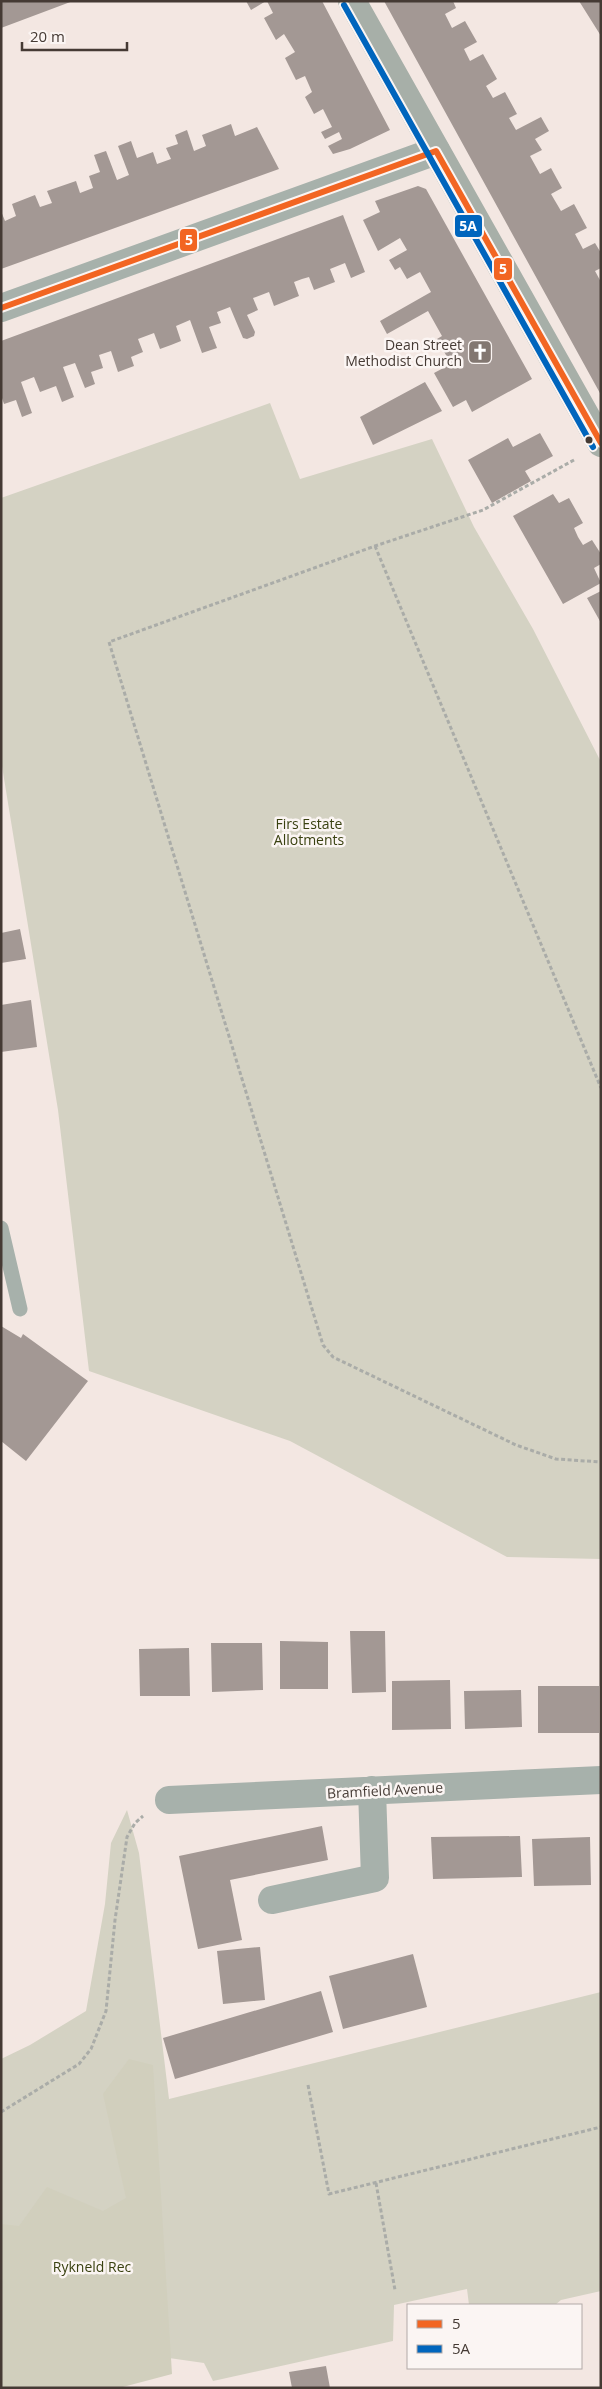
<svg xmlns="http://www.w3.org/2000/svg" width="602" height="2389" viewBox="0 0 602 2389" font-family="'Open Sans',sans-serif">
  <rect width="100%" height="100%" fill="#f3e7e2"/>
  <path fill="#d4d2c3" d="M270 403 300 479 432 439 474 527 533 629 601 762V1559L507 1557 290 1441 89 1371 58 1110 1 760V498Z
    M127 1810 139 1853 169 2099 601 1992V2291L561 2300 555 2305H469L467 2289 394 2305 393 2341 213 2381 204 2363 134 2353 1 2374V2059L30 2045 86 2011 105 1904 111 1843Z"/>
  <path fill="#d1cfbd" d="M129 2059 153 2065 172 2374 119 2388H1V2224L19 2226 47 2187 103 2211 126 2198 103 2094Z"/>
  <path fill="#a39894" d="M1 1H73L1 28Z
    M246 1H266L251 10Z
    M267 1H322L390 130 350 149 333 154 328 146 342 139 339 132 325 139 321 132 332 127 323 109 314 114 305 97 312 92 305 76 296 80 285 58 295 52 284 34 276 40 264 18 273 13Z
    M384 1H453L456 8 445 14 452 28 465 21 477 42 464 49 470 61 483 54 497 79 486 86 493 98 505 92 517 114 509 118 516 130 541 117 549 131 535 139 542 150 530 156 540 174 551 168 562 188 551 194 561 211 574 204 580 215 587 228 575 234 583 249 595 243 601 253V268L595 271 601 282V395Z
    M579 1H601V36Z
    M231 124 235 136 257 127 279 169 1 269V211L5 221 16 216 12 204 35 195 40 207 52 203 47 191 76 181 80 193 93 188 89 176 100 172 94 155 106 151 117 180 129 175 118 146 131 141 137 158 153 152 157 164 171 159 166 148 178 144 175 135 187 130 194 151 206 146 202 135Z
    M418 186 426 189 532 379 472 412 466 400 453 407 434 373 451 364 437 339 442 336 428 311 387 334 380 321 431 292 420 272 407 279 400 267 395 270 389 260 407 250 400 238 378 251 363 220 380 212 375 201Z
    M343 215 365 272 351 278 345 263 330 269 335 282 314 290 309 277 302 279 294 282 299 296 274 306 269 292 253 298 258 310 247 315 255 332 254 336 247 339 243 338 230 307 217 312 221 323 209 327 217 348 202 353 190 320 176 326 181 341 171 345 160 349 154 333 138 339 143 352 131 357 134 366 118 372 111 351 99 355 103 368 91 372 95 384 85 388 75 363 63 367 74 397 62 402 56 386 40 392 34 377 21 382 32 413 22 417 16 400 4 404 1 395V341Z
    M425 382 442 411 373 445 360 417Z
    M540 433 553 456 525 471 531 481 492 503 468 460 508 438 513 447Z
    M553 494 559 503 569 498 583 523 574 528 578 537 583 545 592 540 601 554V564L594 568 601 583 563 604 513 516Z
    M601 591V623L587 598Z
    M20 929 26 959 1 963V933Z
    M31 1000 37 1047 1 1052V1005Z
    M1 1326 21 1338 23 1334 88 1381 26 1461 1 1441Z
    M350 1631H385L386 1692 352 1693Z
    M280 1641 328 1642V1689H280Z
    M211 1643H262L263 1690 212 1692Z
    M189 1648 190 1696H140L139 1649Z
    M450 1680 451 1729 392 1730V1681Z
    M538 1686H599V1733H538Z
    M521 1690 522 1727 465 1729 464 1691Z
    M322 1826 328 1860 230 1880 242 1940 198 1949 179 1856Z
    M520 1836 522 1877 433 1879 431 1837Z
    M590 1837 591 1885 534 1886 532 1839Z
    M260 1947 265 2000 223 2004 217 1951Z
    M413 1954 427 2007 343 2029 329 1976Z
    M321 1991 333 2032 175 2079 163 2038Z
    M326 2366 330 2388H292L289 2372Z"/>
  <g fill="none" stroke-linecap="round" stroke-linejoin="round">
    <path stroke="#aaaca8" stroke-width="3" stroke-dasharray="4 2.5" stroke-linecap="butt" d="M574 460 483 510 375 546 109 642 323 1345 333 1357 516 1445 556 1459 601 1462
      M375 546 601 1088
      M308 2085 329 2194 601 2127
      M1 2112 79 2064 91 2049 106 2011 115 1920 127 1837 135 1823 143 1816
      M376 2183 395 2290"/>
    <path stroke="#a7b1ab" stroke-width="15" d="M1 1228 20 1309"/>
    <path stroke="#a7b1ab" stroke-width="28" d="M1 308 436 151
      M169 1800 601 1780
      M272 1900 375 1878 372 1790"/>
    <path stroke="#a7afa8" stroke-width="28" d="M352 1 601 443"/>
    <defs>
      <path id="bus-1" d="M1 308 436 151 601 443"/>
      <path id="bus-2" d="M344 5 593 447"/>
    </defs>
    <use href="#bus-1" stroke="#fbf5f3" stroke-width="10"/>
    <use href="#bus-2" stroke="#fbf5f3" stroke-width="10"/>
    <use href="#bus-1" stroke="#f26522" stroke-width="6"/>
    <use href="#bus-2" stroke="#0065bd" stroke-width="6"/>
  </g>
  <defs>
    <symbol id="church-square" viewBox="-11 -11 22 22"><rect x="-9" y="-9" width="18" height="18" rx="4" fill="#827771" stroke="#fbf5f3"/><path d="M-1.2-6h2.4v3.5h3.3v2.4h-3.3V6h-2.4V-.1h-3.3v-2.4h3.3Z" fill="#fff"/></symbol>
  </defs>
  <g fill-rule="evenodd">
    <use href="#church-square" x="466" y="338" width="28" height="28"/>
  </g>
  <circle fill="#453a34" stroke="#fbf5f3" stroke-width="2" cx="589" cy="440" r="4.5"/>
  <g text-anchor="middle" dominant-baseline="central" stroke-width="5" stroke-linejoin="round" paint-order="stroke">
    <g font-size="14" fill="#453a34" stroke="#fbf5f3" text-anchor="end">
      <text x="462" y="344">Dean Street<tspan x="462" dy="16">Methodist Church</tspan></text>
    </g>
    <g font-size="14" fill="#394110" stroke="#fbf5f3">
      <text x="309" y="823">Firs Estate<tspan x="309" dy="16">Allotments</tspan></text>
      <text x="92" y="2266">Rykneld Rec</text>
    </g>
    <g font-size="14" fill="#453a34" stroke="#fbf5f3">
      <text transform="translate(385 1790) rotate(-3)">Bramfield Avenue</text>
    </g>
  </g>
  <g stroke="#fbf5f3" stroke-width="2">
    <rect x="454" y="214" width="29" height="24" rx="5" fill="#0065bd"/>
    <rect x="179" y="228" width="19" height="24" rx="5" fill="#f26522"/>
    <rect x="493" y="257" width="20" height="24" rx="5" fill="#f26522"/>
  </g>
  <g font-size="14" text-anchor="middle" font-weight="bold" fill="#fff">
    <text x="468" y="231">5A</text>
    <text x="189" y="245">5</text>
    <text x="503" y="274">5</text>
  </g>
  <rect width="602" height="2389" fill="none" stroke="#453a34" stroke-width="5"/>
  <rect x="407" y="2304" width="175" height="65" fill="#fbf5f3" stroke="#b2aaa7"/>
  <rect x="417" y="2320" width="25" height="8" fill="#f26522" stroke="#b2aaa7"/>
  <text x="452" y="2329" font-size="15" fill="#453a34">5</text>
  <rect x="417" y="2345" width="25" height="8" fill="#0065bd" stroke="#b2aaa7"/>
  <text x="452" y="2354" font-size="15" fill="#453a34">5A</text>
  <path d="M22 42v8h105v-8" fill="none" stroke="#453a34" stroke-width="2.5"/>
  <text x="30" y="42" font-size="15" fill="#453a34" stroke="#fbf5f3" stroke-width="4" paint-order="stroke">20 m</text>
</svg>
